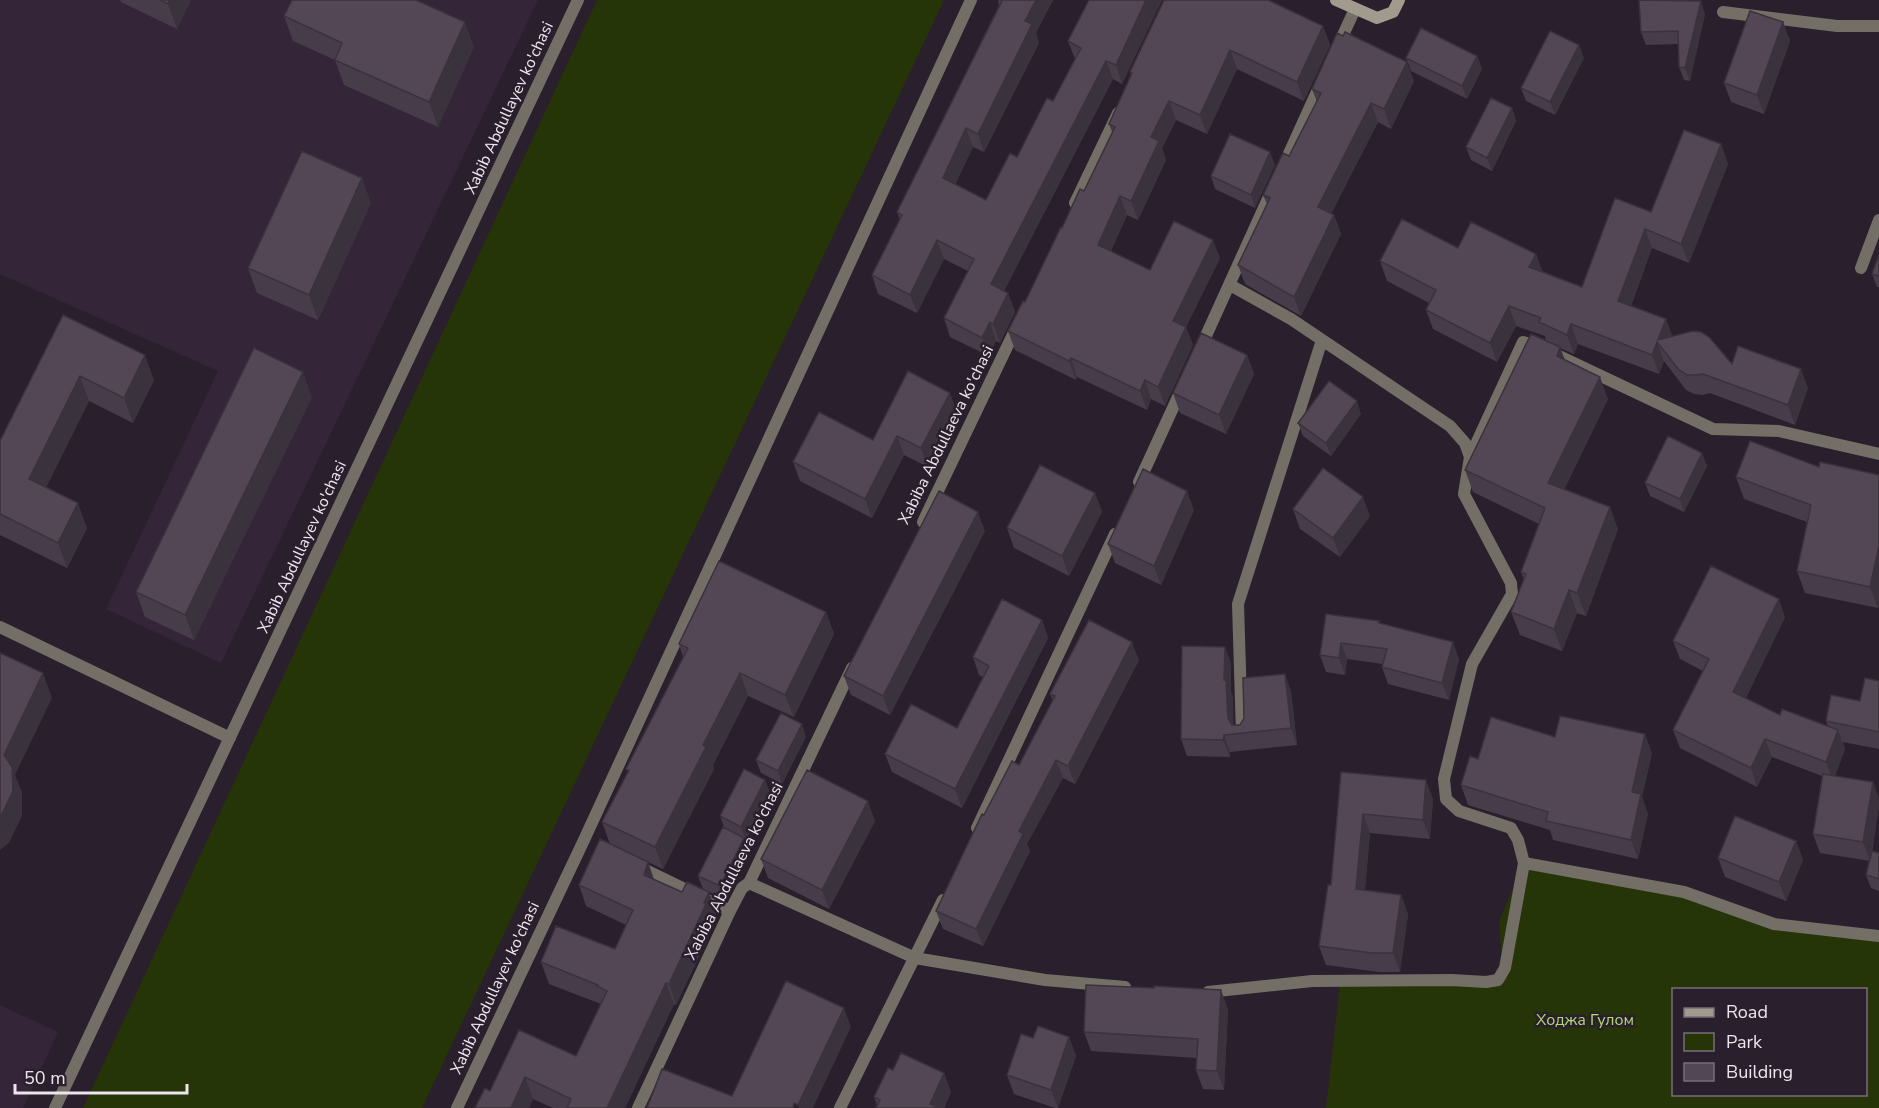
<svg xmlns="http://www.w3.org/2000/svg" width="1879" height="1108" viewBox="0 0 1879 1108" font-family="'Nunito Sans',sans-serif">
  <rect width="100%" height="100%" fill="#2a1f2c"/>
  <path fill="#352538" d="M0 0H538L221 663 106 609 218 371 0 274Z
    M0 1005 58 1032 23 1108H0Z"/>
  <path fill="#263508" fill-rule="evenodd" d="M597 0H944L422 1108H83Z
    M1524 863 1693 895 1798 927 1879 936V1108H1326L1340 984 1504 985 1499 921ZM1674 990H1866V1094H1674Z"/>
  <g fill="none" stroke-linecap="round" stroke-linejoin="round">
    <path stroke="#736f67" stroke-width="12" d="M1723 12 1837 26H1879
      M1337 48 1355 9
      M1282 169 1321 83
      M1075 203 1118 113
      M1861 268 1879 220
      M1200 349 1272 190
      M1470 457 1523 342 1544 349 1713 429 1779 431 1879 454
      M1139 482 1183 386
      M923 522 1018 324
      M0 627 230 738
      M1242 735 1238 604 1322 340
      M977 828 1115 534
      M1524 863 1684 892 1774 924 1879 936
      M639 867 730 911
      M749 883 915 958 1045 980 1125 987
      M1208 992 1312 981 1452 980 1486 982 1498 980 1505 968 1524 863 1518 840 1511 828 1459 811 1446 799 1444 779 1472 664 1512 594 1511 583 1464 494 1470 457 1465 443 1450 426 1291 319 1230 285
      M55 1108 578 0
      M457 1108 584 840 971 0
      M638 1108 730 911 742 888 749 883 852 668
      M840 1108 943 900"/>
    <path stroke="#a19a8d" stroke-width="12" d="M1336 0 1377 18 1393 12 1399 0"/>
  </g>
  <path fill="#473d4a" d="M120 0H191L177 29 121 2Z
    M998 0H1053L1036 33 1039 43 984 152 973 147 955 184 986 200 1017 157 1053 101 1075 59 1068 41 1162 0 1122 84 1113 79 1004 291 1008 293 1015 312 1000 343 996 341 989 356 950 337 944 318 968 271 944 259 917 313 878 294 872 275 900 220 897 212 999 5Z
    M1705 14 1690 81 1684 80 1679 67 1678 44 1646 45 1641 32Z
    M284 16 474 47 438 127 344 85 335 60 293 41Z
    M1783 22 1790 41 1764 114 1731 102 1724 83Z
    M1323 26 1330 45 1304 101 1237 69 1207 134 1176 120 1162 148 1166 160 1138 220 1127 215 1111 251 1150 270 1220 258 1186 327 1193 345 1165 406 1151 399 1147 410 1077 377 1076 380 1015 350 1008 331 1025 302 1062 228 1084 191 1112 132 1109 124 1131 75 1130 72Z
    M1477 56 1482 69 1467 99 1411 71 1406 58Z
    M1584 58 1555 115 1526 101 1521 88Z
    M1414 81 1391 129 1378 122 1331 214 1334 215 1341 234 1301 316 1245 284 1238 265 1267 204 1263 195 1289 156 1317 102 1312 89Z
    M1512 108 1516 121 1492 171 1471 160 1466 147Z
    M1721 144 1728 164 1689 263 1652 248 1631 306 1666 319 1672 336 1732 364 1808 388 1795 425 1710 393 1703 395 1694 394 1686 390 1664 361 1659 374 1578 344 1574 354 1560 348 1565 360 1608 399 1564 490 1618 529 1586 616 1577 613 1562 651 1520 635 1511 612 1524 580 1521 572 1539 524 1473 492 1465 470 1546 341 1545 336 1516 326 1497 362 1433 329 1426 310 1429 303 1387 281 1380 261 1458 248 1536 254 1542 271 1582 287 1651 212Z
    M1275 165 1255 208 1215 189 1211 176Z
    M371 203 318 320 257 293 248 268Z
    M1879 255V287H1877L1872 274Z
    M63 315 154 380 133 423 89 401 46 487 87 528 67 568 0 535V441Z
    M1247 355 1254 374 1226 434 1180 413 1173 393Z
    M312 397 194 640 145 617 136 592Z
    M957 412 928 467 904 455 872 518 800 481 793 462 873 440Z
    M1361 414 1331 456 1303 436 1298 423Z
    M1702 453 1707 466 1684 512 1650 496 1645 483Z
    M1819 467 1879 475V605L1878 608 1805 593 1797 571 1807 522 1744 499 1736 477Z
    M1095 493 1102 512 1069 576 1014 548 1007 528Z
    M1293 509 1370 516 1340 557 1300 529Z
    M1194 510 1161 585 1115 563 1108 544Z
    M985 531 890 715 851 695 844 676Z
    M826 612 834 634 794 717 748 696 713 765 714 769 663 869 610 844 602 822 628 772 626 769 683 657 679 644Z
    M1785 617 1746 698 1780 715 1828 726 1826 721 1860 701 1879 681V749L1843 742 1845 749 1835 776 1873 782 1879 799V806L1872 853H1879V891L1871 888 1866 875 1870 861 1820 853 1813 834 1822 776 1772 757 1757 787 1680 748 1673 730 1703 671 1680 659 1673 641Z
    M1042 620 1048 638 962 808 892 772 885 754 957 728 983 677 979 675 973 657Z
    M1379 621V623L1459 659 1449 700 1388 684 1382 667 1383 664 1347 659 1345 675 1326 672 1320 655Z
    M1225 647 1231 664V692L1233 697V725H1240L1244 718 1291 691 1297 745 1230 752V757L1187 756 1181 739Z
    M1139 660 1075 784 1063 778 1027 844 1030 851 983 946 943 929 936 911 984 815 1019 765 1053 701 1050 694Z
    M806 737 782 784 761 773 756 760Z
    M1555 737 1652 753 1642 797 1648 814 1638 859 1553 840 1550 830 1468 805 1461 785 1478 759Z
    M1341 772 1433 799 1430 839 1370 833 1365 890 1401 895 1408 914 1400 972H1379L1326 965 1319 946 1331 885Z
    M765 780 770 793 746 840 745 839 749 851 724 899 703 889 698 876 724 827 720 816Z
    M875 821 829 909 768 878 761 859Z
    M1796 841 1803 860 1786 901 1725 877 1718 858Z
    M648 862 654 879 717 914 713 922 714 925 676 1005 674 1004 625 1108H553L533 1099 529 1108H475L490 1091 576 1056 601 1004 549 984 541 962 615 949 626 925 586 906 579 885Z
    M1228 1009 1224 1090 1203 1089 1196 1070 1197 1058 1091 1051 1084 1032Z
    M1069 1037 1076 1056 1058 1108H1055L1014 1094 1007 1075 1033 1038Z
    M893 1070 944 1073 951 1092 944 1108H876L877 1105 874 1097Z"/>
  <path fill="#3a323c" d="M169 0H191L177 29 168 4Z
    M1036 0H1053L1036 33 1039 43 984 152 978 134 1025 21Z
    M1146 0H1162L1122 84 1116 65Z
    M1701 1 1705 14 1690 81 1685 68Z
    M465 22 474 47 438 127 429 102Z
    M1783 22 1790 41 1764 114 1757 95Z
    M1323 26 1330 45 1304 101 1297 82Z
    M1579 45 1584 58 1555 115 1550 102Z
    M1230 50 1237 69 1207 134 1200 115Z
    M1477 56 1482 69 1467 99 1462 86Z
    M1106 61 1113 79 998 303 991 284Z
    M1407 62 1414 81 1391 129 1384 109Z
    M1169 101 1176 120 1162 148 1166 160 1138 220 1131 201 1151 137Z
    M1371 103 1378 122 1325 226 1318 207Z
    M1512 108 1516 121 1492 171 1487 158Z
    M966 128 973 147 950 196 943 178Z
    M1721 144 1728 164 1689 263 1681 244Z
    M1270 152 1275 165 1255 208 1251 195Z
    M362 178 371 203 318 320 309 295Z
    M1120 196 1127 215 1105 264 1098 245Z
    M1334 215 1341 234 1301 316 1294 297Z
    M1645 229 1652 248 1625 320 1618 301Z
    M937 240 944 259 917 313 910 295Z
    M1213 240 1220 258 1186 327 1193 345 1165 406 1158 387 1173 321Z
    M1536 254 1543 274 1529 267Z
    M1008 293 1015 312 1000 343 993 324Z
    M1509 306 1516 326 1497 362 1490 343Z
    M1666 319 1673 338 1658 340Z
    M990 322 996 341 989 356 982 338Z
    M1571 324 1578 344 1574 354 1567 335Z
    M1657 342 1664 361 1659 374 1652 355Z
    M1560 347 1568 370 1557 356Z
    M145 355 154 380 133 423 124 398Z
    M1247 355 1254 374 1226 434 1219 415Z
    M1071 358 1077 377 1076 380 1069 361Z
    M1801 369 1808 388 1795 425 1788 405Z
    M303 372 312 397 194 640 185 615Z
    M80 376 89 401 38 504 29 479Z
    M1600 377 1608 399 1556 506 1548 483Z
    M1145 380 1151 399 1147 410 1140 391Z
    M950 393 957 412 928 467 921 448Z
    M1357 401 1361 414 1331 456 1326 443Z
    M897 436 904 455 872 518 865 499Z
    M1702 453 1707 466 1684 512 1680 499Z
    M1187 491 1194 510 1161 585 1154 566Z
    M1095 493 1102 512 1069 576 1062 556Z
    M1363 497 1370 516 1340 557 1333 538Z
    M78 503 87 528 67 568 58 543Z
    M1610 507 1618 529 1586 616 1577 593Z
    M978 512 985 531 890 715 883 696Z
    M1879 546V605L1878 608 1870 587Z
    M1569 590 1577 613 1562 651 1554 629Z
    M1779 599 1785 617 1740 710 1733 692Z
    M826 612 834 634 794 717 785 695Z
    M1042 620 1048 638 962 808 955 789Z
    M1132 642 1139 660 1075 784 1068 766Z
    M1453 642 1459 659 1449 700 1442 683Z
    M1341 643 1347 659 1345 675 1339 658Z
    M1225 647 1231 664V692L1233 697 1234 735 1228 718 1224 680Z
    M43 673 52 698 15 775 22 792V816L9 843 0 850V818L4 755Z
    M740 673 748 696 713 765 714 769 663 869 655 847 703 745Z
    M1285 674 1291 691 1297 745 1291 728Z
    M802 724 806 737 782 784 778 771Z
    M1838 730 1845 749 1833 780 1826 762Z
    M1645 734 1652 753 1642 797 1648 814 1638 859 1631 840 1632 792Z
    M1224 735 1230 752V757L1223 740Z
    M1765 739 1772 757 1757 787 1751 768Z
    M1056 760 1063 778 1027 844 1030 851 983 946 976 929 1019 831Z
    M765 780 770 793 746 840 741 827Z
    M1426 780 1433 799 1430 839 1423 820Z
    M1873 782 1879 799V806L1870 861 1863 842Z
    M868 801 875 821 829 909 822 890Z
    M1363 814 1370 833 1363 908 1356 889Z
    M744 838 749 851 724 899 720 886Z
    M1796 841 1803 860 1786 901 1779 882Z
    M648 862 655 884 644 875Z
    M709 892 717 914 713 922 714 925 676 1005 669 984Z
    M1401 895 1408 914 1400 972 1393 953Z
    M666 983 674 1004 625 1108H607Z
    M1221 990 1228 1009 1224 1090 1217 1071Z
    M844 1008 851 1027 813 1108H799L798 1105Z
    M1069 1037 1076 1056 1058 1108 1051 1090Z
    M944 1073 951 1092 944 1108H932L930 1104Z
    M525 1077 533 1099 529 1108H511Z"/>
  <path fill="#534756" stroke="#3a323c" stroke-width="1.5" d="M160 0H169L168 4Z
    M292 0H416L465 22 429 102 335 60 342 43 284 16Z
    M1000 0H1036L1025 21 1032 24 978 134 966 128 943 178 986 200 1010 153 1017 157 1047 98 1053 101 1081 48 1068 41 1089 0H1146L1116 65 1106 61 991 284 1008 293 993 324 990 322 982 338 944 318 974 259 937 240 910 295 872 275 902 215 897 212 1002 1Z
    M1164 0H1268L1323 26 1297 82 1230 50 1200 115 1169 101 1151 137 1159 141 1131 201 1120 196 1098 245 1150 270 1174 221 1213 240 1173 321 1186 327 1158 387 1145 380 1140 391 1071 358 1069 361 1008 331 1023 301 1025 302 1061 227 1062 228 1080 189 1084 191 1115 127 1109 124 1132 73 1130 72Z
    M1639 0 1701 1 1685 68 1679 67 1678 31 1641 32Z
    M1750 11 1783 22 1757 95 1724 83Z
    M1421 28 1477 56 1462 86 1406 58Z
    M1550 31 1579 45 1550 102 1521 88Z
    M1345 32 1407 62 1384 109 1371 103 1318 207 1334 215 1294 297 1238 265 1270 198 1263 195 1283 153 1289 156 1321 93 1312 89 1337 33 1343 36Z
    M1491 98 1512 108 1487 158 1466 147Z
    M1684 130 1721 144 1681 244 1645 229 1618 301 1666 319 1658 340 1693 331 1701 332 1709 337 1732 364 1738 346 1801 369 1788 405 1703 374 1696 375H1687L1679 370 1657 342 1652 355 1571 324 1567 335 1539 322 1541 318 1509 306 1490 343 1426 310 1436 290 1380 261 1402 219 1458 248 1471 222 1536 254 1529 267 1582 287 1615 198 1651 212Z
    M1230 134 1270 152 1251 195 1211 176Z
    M302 151 362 178 309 295 248 268Z
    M1879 255V276L1872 274Z
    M63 315 145 355 124 398 80 376 29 479 78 503 58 543 0 514V441Z
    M1201 333 1247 355 1219 415 1173 393Z
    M1531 334 1560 347 1557 356 1600 377 1548 483 1610 507 1577 593 1569 590 1554 629 1511 612 1526 574 1521 572 1545 508 1465 470Z
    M254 348 303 372 185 615 136 592Z
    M908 371 950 393 921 448 897 436 865 499 793 462 819 412 873 440Z
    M1329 381 1357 401 1326 443 1298 423Z
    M1668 436 1702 453 1680 499 1645 483Z
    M1750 441 1819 467 1820 462 1879 475V546L1870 587 1797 571 1811 505 1736 477Z
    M1040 465 1095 493 1062 556 1007 528Z
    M1323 468 1363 497 1333 538 1293 509Z
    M1143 469 1187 491 1154 566 1108 544Z
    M939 491 978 512 883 696 844 676Z
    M719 561 826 612 785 695 740 673 703 745 706 747 655 847 602 822 629 770 626 769 688 648 679 644Z
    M1711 566 1779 599 1733 692 1780 715 1782 709 1838 730 1826 762 1765 739 1751 768 1673 730 1709 659 1673 641Z
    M1002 599 1042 620 955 789 885 754 911 704 957 728 989 666 973 657Z
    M1326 614 1379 621V623L1453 642 1442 683 1382 667 1387 649 1341 643 1339 658 1320 655Z
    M1089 620 1132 642 1068 766 1056 760 1019 831 1023 834 976 929 936 911 982 814 984 815 1012 761 1019 765 1055 696 1050 694Z
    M1182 646 1225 647 1224 680H1226L1228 718 1232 725H1240L1244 718 1243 678 1285 674 1291 728 1224 735 1223 740 1181 739Z
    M0 653 43 673 4 755 12 767 13 791 0 818Z
    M1865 678 1879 681V732L1826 721 1831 695 1860 701Z
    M781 713 802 724 778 771 756 760Z
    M1560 716 1645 734 1632 792 1641 794 1631 840 1546 821 1548 812 1461 785 1470 756 1478 759 1491 717 1555 737Z
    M744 769 765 780 741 827 720 816Z
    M807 770 868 801 822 890 761 859Z
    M1341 772 1426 780 1423 820 1363 814 1356 889 1401 895 1393 953H1372L1319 946 1328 885H1331Z
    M1823 774 1873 782 1863 842 1813 834Z
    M1735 816 1796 841 1779 882 1718 858Z
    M723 827 744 838 720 886 698 876Z
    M600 839 648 862 644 875 682 892 687 882 709 892 704 903 706 904 669 984 666 983 607 1108H567L571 1099 525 1077 511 1108H475L485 1088 490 1091 519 1030 576 1056 607 991 597 986 598 985 541 962 556 926 615 949 633 910 579 885Z
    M1872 851 1879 853V879L1866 875Z
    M786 981 844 1008 798 1105 794 1103 793 1108H647L662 1069 732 1096Z
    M1086 985 1154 988V986L1221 990 1217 1071 1196 1070 1198 1039 1084 1032Z
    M1038 1026 1069 1037 1051 1090 1007 1075 1021 1034 1033 1038Z
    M901 1053 944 1073 930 1104 941 1108H876L880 1100 874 1097 888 1068 893 1070Z"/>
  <g text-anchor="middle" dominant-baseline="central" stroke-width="5" stroke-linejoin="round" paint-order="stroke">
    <g font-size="16" fill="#ede5ee" stroke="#2a1f2c">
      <text transform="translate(509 108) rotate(-65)">Xabib Abdullayev ko'chasi</text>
      <text transform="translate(946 435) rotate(-64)">Xabiba Abdullaeva ko'chasi</text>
      <text transform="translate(302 547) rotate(-65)">Xabib Abdullayev ko'chasi</text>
      <text transform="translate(734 871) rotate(-63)">Xabiba Abdullaeva ko'chasi</text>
      <text transform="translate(495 988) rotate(-65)">Xabib Abdullayev ko'chasi</text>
    </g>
    <g font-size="16" fill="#b1da72" stroke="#2a1f2c">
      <text x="1585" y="1020">Ходжа Гулом</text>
    </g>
  </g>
  <rect x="1672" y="988" width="195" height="108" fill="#2a1f2c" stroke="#786e7a" stroke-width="1.5"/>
  <rect x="1684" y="1008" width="30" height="9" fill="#a19a8d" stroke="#786e7a" stroke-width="1.5"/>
  <text x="1726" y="1018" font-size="18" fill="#ede5ee">Road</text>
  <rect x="1684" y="1033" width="30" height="18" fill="#263508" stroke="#786e7a" stroke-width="1.5"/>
  <text x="1726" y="1048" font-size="18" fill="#ede5ee">Park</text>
  <rect x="1684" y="1063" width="30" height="18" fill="#534756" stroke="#786e7a" stroke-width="1.5"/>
  <text x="1726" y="1078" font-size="18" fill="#ede5ee">Building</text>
  <path d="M15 1084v9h172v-9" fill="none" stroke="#ede5ee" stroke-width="3"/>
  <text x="24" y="1084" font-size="18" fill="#ede5ee" stroke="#2a1f2c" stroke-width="4.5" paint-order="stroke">50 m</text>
</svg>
